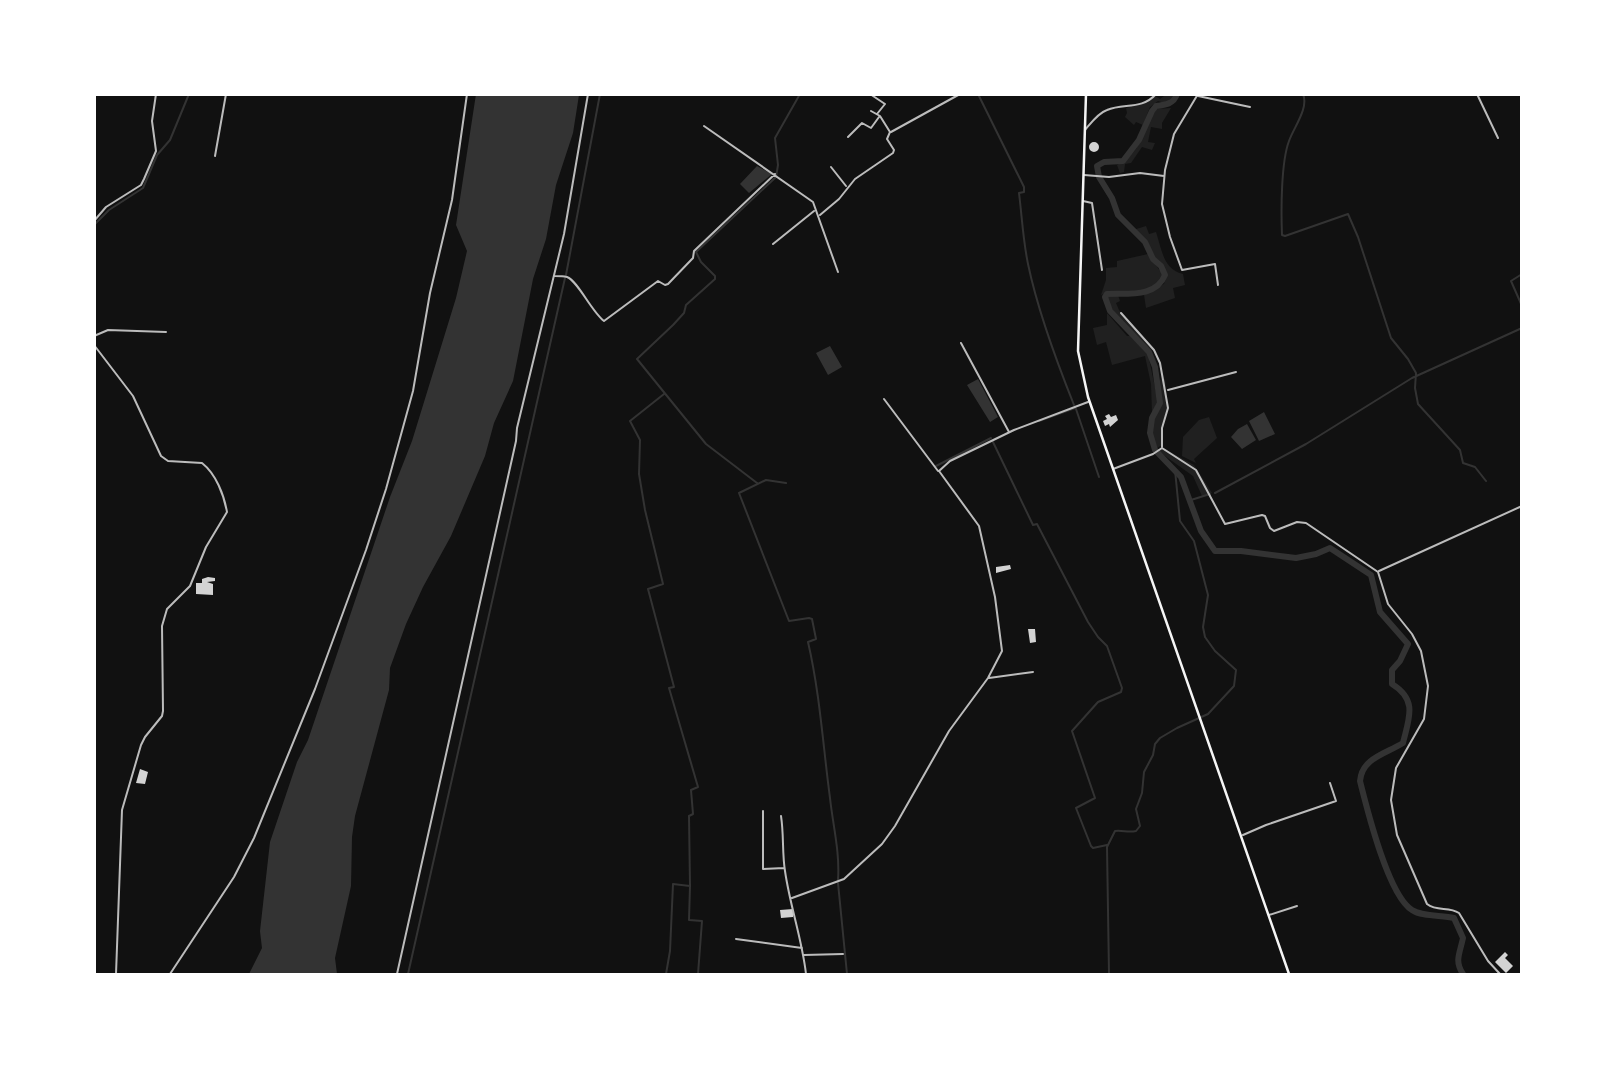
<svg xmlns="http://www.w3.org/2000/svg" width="1616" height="1069" viewBox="0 0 1616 1069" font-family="'Archivo Narrow',sans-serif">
  <rect width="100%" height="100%" fill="#111"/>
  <path fill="#202020" d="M1167 94 1175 95 1167 104 1158 101 1150 107 1143 125 1136 122 1134 125 1125 117 1127 113 1126 108 1147 103 1155 96 1160 99Z
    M1171 108 1162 123V129L1151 127 1148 142 1155 143 1152 150 1142 147 1131 163 1125 164 1124 172 1120 173 1117 165C1140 155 1145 129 1155 109Z
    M1146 226 1149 234 1156 232C1162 250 1163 269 1183 274L1185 285 1173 288 1175 298 1146 308 1144 295 1164 284 1167 275 1163 265 1155 258 1147 241 1133 230Z
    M1148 254 1163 275C1153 299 1120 287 1101 295L1106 280V268L1117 267V261Z
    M1118 295 1120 301 1116 303 1119 310 1157 353C1139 343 1113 318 1107 297Z
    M1107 313 1127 336H1130L1148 354 1158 402 1152 413 1151 384 1145 356 1112 365 1106 342 1097 345 1093 328 1107 325Z
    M1165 379 1168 407 1161 427 1162 445 1157 448 1152 433 1154 419 1161 402 1158 380Z
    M1209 417 1217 438 1194 459 1196 463 1182 456 1183 437 1199 420Z
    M1163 448 1194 465 1212 493 1202 496 1193 476 1158 451Z"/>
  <path fill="#333" d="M476 94 579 95 573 133 556 185 546 239 533 279 513 381 494 423 485 456 451 536 423 587 406 624 390 668 389 690 355 816 352 837 351 886 335 958 337 974H249L262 948 260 931 270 842 297 762 308 740 390 497 412 441 456 298 467 251 456 225Z
    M757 166 772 174 749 193 740 184Z
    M830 346 842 367 828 375 816 353Z
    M978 379 998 417 990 422 967 385Z
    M1264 412 1275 434 1259 441 1249 421Z
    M1247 424 1256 440 1242 449 1231 437 1238 429Z"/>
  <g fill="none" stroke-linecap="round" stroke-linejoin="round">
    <path stroke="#333" stroke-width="2" d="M978 94 1024 187V192L1019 193C1022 217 1023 240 1028 264 1038 312 1056 360 1074 405
      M1303 94C1309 108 1294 127 1289 141 1281 162 1281 211 1282 235L1285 236 1348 214 1358 237 1391 338 1408 359 1416 373 1415 388 1418 404 1460 450 1463 463 1475 467 1486 481
      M94 225 109 210 143 188 157 155 170 140 189 94
      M1522 274 1511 281 1522 306
      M566 275 600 94
      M664 394 630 421 640 440 639 474 645 510 663 584 648 589 674 687 669 688 698 787 691 790 693 814 689 816 690 886 673 884 670 951 666 974
      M1076 409 1099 477
      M1039 421 1075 408
      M993 442 1033 525 1037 524 1088 622 1098 637 1107 646 1122 688 1121 692 1098 702 1072 731 1095 798 1076 808 1091 846 1093 848 1107 845
      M936 466 991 438
      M757 483 706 444 637 359 673 325 684 313 686 305 715 279V276L701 262 696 252 776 177 778 165 775 138 800 94
      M786 483 766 480 739 493 789 621 809 618 812 619 816 639 808 642C820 694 823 746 830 798 833 826 840 852 838 880
      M1215 493 1306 444 1412 378 1522 328
      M1191 500 1210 494
      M838 883 847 974
      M690 886 689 920 702 921 698 974
      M408 974 565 278
      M1109 974 1107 847 1115 831C1123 830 1128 833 1136 831L1140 826 1136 809 1142 793 1144 772 1153 755 1155 744 1160 738 1177 728 1208 714 1234 686 1236 670 1215 651 1205 637 1203 627 1208 595 1194 541 1180 521 1175 470"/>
    <path stroke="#333" stroke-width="6" d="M1177 94C1174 104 1165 105 1156 106L1152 111 1139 140 1123 161 1104 162 1097 166 1099 177 1112 198 1118 215 1145 242 1153 259 1161 266 1165 275C1156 298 1127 293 1107 294L1105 297 1110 311 1149 352 1155 367 1160 403 1152 418 1150 433 1155 450 1181 477 1201 531 1215 551H1241L1296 558 1316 554 1330 548 1371 575 1380 612 1408 644 1400 661 1392 670V684C1418 700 1409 718 1403 743 1385 754 1362 758 1360 781 1367 809 1388 895 1412 910 1422 917 1442 915 1454 918L1463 938C1460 953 1454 961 1463 974"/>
  </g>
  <path fill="#d3d3d3" d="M1089 147a5 5 0 1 1 10 0a5 5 0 1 1-10 0Z
    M1109 414 1111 417 1116 415 1118 420 1110 427 1109 424 1105 426 1103 421 1107 419 1105 416Z
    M1010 565 1011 569 996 573V567Z
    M208 577 215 578V581L207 582 213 584V595L196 594V583H202V579Z
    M1028 629H1035L1036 642 1030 643Z
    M140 769 148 772 145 784 136 783Z
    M793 909V917L781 918 780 910Z
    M1505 952 1508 955 1505 958 1513 966 1506 973 1495 962Z"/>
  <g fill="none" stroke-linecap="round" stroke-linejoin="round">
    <path stroke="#bcbcbc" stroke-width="2" d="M870 94 885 104 877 114
      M1198 94 1174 134 1165 170 1162 204 1170 237 1182 270 1215 264 1218 285
      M1477 94 1498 138
      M1198 96 1250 107
      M704 126 813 202 838 272
      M1085 130C1091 123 1098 113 1107 110 1124 103 1142 110 1156 94
      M891 132 960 94
      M848 137 862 123 871 128 879 117
      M215 156 226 94
      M831 167 846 186
      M1084 175 1109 177 1140 173 1164 176
      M1083 201 1092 203 1102 270
      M820 215 839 199 855 179 893 153 894 150 887 139 890 132 880 116 871 111
      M94 221 106 207 141 185 144 179 156 151 152 121 156 94
      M773 244 814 211
      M555 276C559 276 563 276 567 277 578 281 591 311 604 321L658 281 665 285 668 284 693 258 694 251 775 174
      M1121 313 1154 350 1160 363 1168 408 1162 428V447
      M94 336 108 330 166 332
      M961 343 1009 432
      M1168 390 1236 372
      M884 399 938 471
      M989 678 1033 672
      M763 811V869L784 868
      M781 816C784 835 782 853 785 871 790 906 802 939 806 974
      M1243 835 1266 825 1336 801 1330 783
      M792 898 844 879 882 844 895 826 949 731 988 678 1002 651 995 597 979 526 939 471 950 461 1014 430 1088 402
      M1269 915 1297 906
      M736 939 802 948
      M804 955 843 954
      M170 974 234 877 254 838 315 689 366 550 386 489 413 391 430 293 452 200 467 94
      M397 974 516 441 517 428 564 234 588 94"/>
    <path stroke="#bcbcbc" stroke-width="2" d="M94 345 133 396 161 456 168 461 202 463C216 474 224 495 227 512L206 547 190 586 167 609 162 626 163 711 162 716 145 737 141 745 122 810 116 974
      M1113 469 1153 454 1162 448 1196 470 1225 524 1262 515 1265 516 1270 528 1274 531 1297 522 1306 523 1378 572 1388 604 1412 634 1421 651 1428 686 1424 719 1396 768 1391 800 1397 835 1427 904C1437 912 1449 906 1459 913L1488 961 1500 974
      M1379 571 1522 506"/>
    <path stroke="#f5f5f5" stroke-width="2.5" d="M1086 94 1078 351 1088 397 1289 974"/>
  </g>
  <rect width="1616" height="1069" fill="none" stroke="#ffffff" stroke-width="192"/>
</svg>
